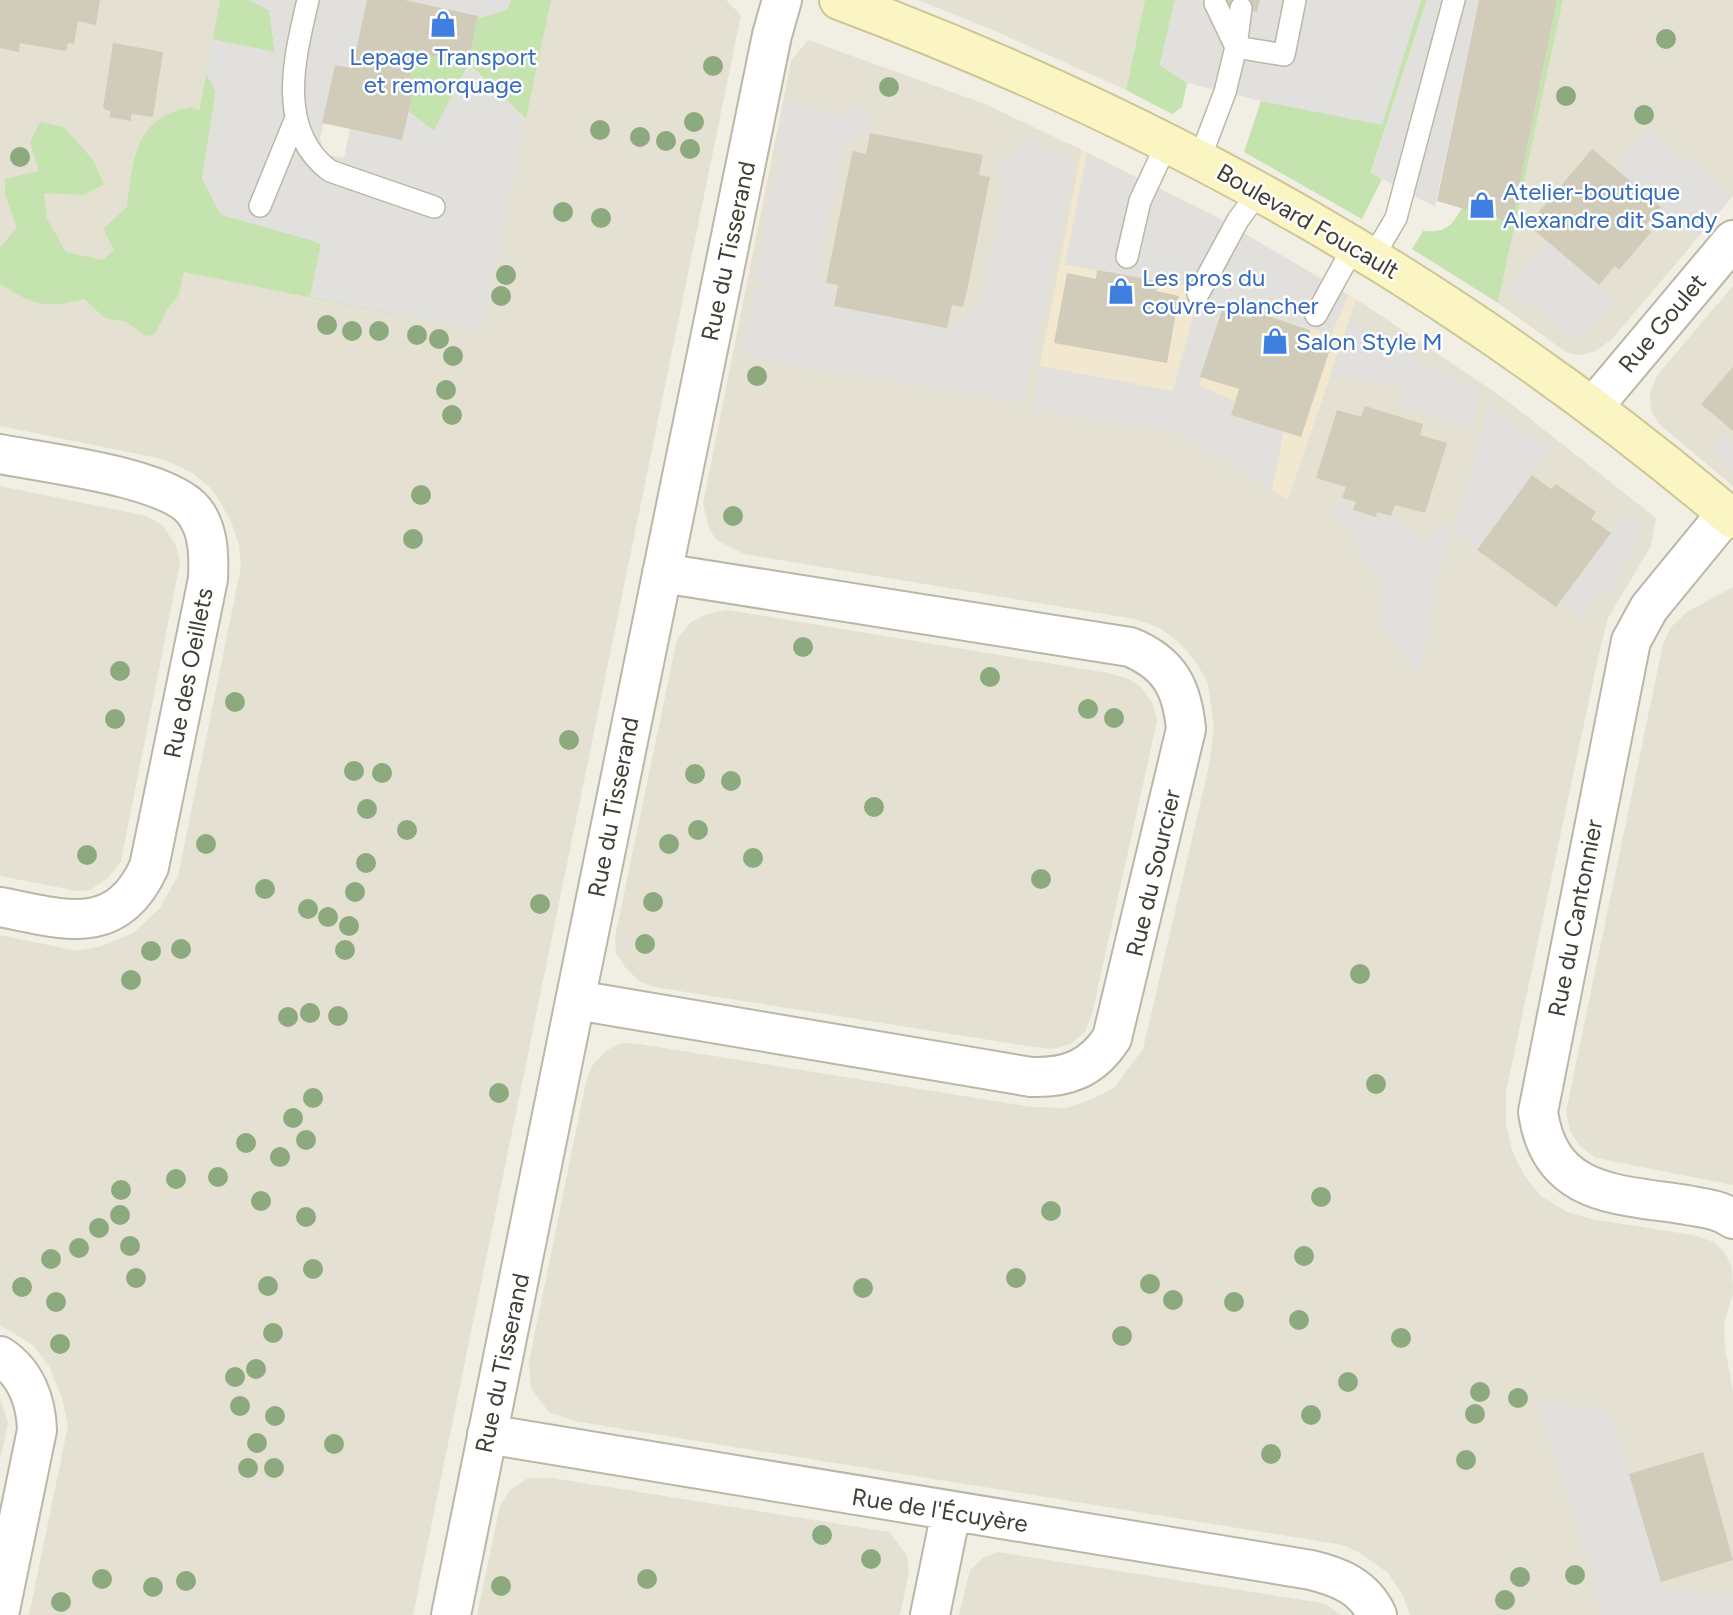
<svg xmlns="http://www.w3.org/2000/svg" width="1733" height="1615" viewBox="0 0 1733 1615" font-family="Figtree,sans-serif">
  <rect width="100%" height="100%" fill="#f1eee3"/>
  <path fill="#e4e1d2" d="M0 0H220L169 269 481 331 551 0H726L741 15 413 1615H29L68 1426 62 1398 50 1368 34 1346 0 1325V935L77 951 102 946 133 933 159 909 178 876 241 567 239 545 231 521 212 489 191 472 162 459 0 426Z
    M918 0H1145L1126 90 993 30Z
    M1563 0H1733V196L1613 338 1596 351 1580 355 1567 353 1498 303Z
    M808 40 985 104 1082 150 1032 410 1173 432 1288 499 1356 299 1505 399 1656 518 1651 546 1608 618 1599 653 1506 1092V1124L1512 1151 1524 1175 1541 1196 1567 1212 1591 1219 1693 1235 1714 1242 1725 1253 1732 1267 1733 1294 1724 1323 1725 1348 1733 1391V1615H1410L1403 1596 1388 1573 1362 1554 1343 1545 574 1421 549 1412 531 1388 529 1362 586 1082 592 1066 607 1050 623 1043 639 1044 1032 1107 1067 1108 1092 1099 1114 1088 1143 1049 1209 766 1214 727 1208 684 1196 662 1180 643 1160 628 1135 619 744 554 718 541 710 531 703 504 791 61Z
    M1733 286V486L1659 424 1651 410 1650 392 1658 374Z
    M0 486 147 516 162 525 176 545 180 563 121 861 108 878 90 890 77 891 0 876Z
    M1733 587V1185L1596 1158 1580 1146 1570 1131 1566 1112 1663 644 1671 627 1687 612Z
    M727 610 1108 673 1129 679 1141 687 1153 704 1157 721 1092 1014 1085 1032 1071 1044 1052 1049 1028 1046 654 987 639 981 625 967 616 953 615 937 677 639 691 622 707 614Z
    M0 1398 8 1422 0 1460Z
    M528 1478H552L889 1532 907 1555 909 1571 900 1615H477L500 1506 510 1490Z
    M997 1552 1316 1602 1327 1605 1341 1615H959L970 1570 983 1558Z"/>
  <path fill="#f2e8cf" d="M1082 150 1213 215 1356 299 1288 500 1173 432 1031 410Z"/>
  <path fill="#c4e3ae" d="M220 0H249L269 10 275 52 216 91 202 179 481 332 184 272 178 296 166 311 155 334 146 336 126 322 105 318 84 299C45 309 34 305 0 284V247L17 228 5 195V179L39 171 30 142 40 122 64 127 93 160 104 184 84 195 44 193 47 219 66 252 103 260 114 250 103 229 127 207C133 158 135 116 193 107L199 111Z
    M511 0H551L526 119 469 64 434 131 409 112 416 82 409 80 415 52 468 64 478 16 506 10Z
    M1145 0H1175L1160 65 1187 83 1182 107 1172 114 1126 90Z
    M1421 0H1427L1371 172 1382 179 1362 219 1244 152 1261 101 1382 124Z
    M1557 0H1563L1498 303 1412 249 1423 231C1445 233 1452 226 1462 208L1512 223Z"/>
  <path fill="#e1e0dc" d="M249 0H367L352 68 335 65 320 139 325 154 344 158 350 128 402 140 409 112 434 131 468 64 526 119 481 332 310 297 321 243 221 215 202 179 216 92 206 74 213 39 275 52 269 10Z
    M405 0H511L507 10 481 18Z
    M1175 0H1198L1257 12 1260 0H1421L1382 125 1261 101 1187 83 1160 65Z
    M1427 0H1479L1435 207 1371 173Z
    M785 100 842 116 863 105 872 129 844 148 817 277 836 296 834 306 947 328 980 308 1006 183 993 168 1026 137 1076 162 1024 402 751 359 742 346 753 292 767 283 755 280 777 161 791 165 775 148Z
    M1649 130 1733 194 1696 239 1615 169Z
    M1087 153 1213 215 1349 295 1331 335 1254 311 1251 319 1222 310 1199 386 1235 401 1231 415 1284 431 1272 490 1173 432 1031 410 1040 366 1173 391 1197 301 1218 308 1184 285 1065 265Z
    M1547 241 1614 299 1577 341 1507 289Z
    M1350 318 1419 360 1479 391 1473 428 1399 406 1406 393 1400 385 1329 378Z
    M1487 406 1550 449 1477 550 1454 535Z
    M1722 433 1733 442V468L1711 450Z
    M1342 498 1354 510 1375 517 1377 512 1391 516 1421 539 1451 520 1418 673 1379 620 1383 591 1356 549 1360 538 1331 509Z
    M1624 510 1645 526 1610 595H1601L1582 620 1560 602Z
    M1537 1401 1609 1411 1662 1582 1665 1588 1733 1595V1615H1604Z"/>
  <path fill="#d1cbb9" d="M0 0H100L96 25 78 21 74 44 68 43 66 51 20 43 19 52 0 48Z
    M367 0H405L478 16 468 64 415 52 409 80 416 82 402 140 322 123 335 65 352 68Z
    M1205 0H1260L1257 12Z
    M1479 0H1557L1512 223 1437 201Z
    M113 43 163 52 153 117 131 114V121L109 117 111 112 103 108Z
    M870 133 983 155 979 175 990 177 967 291 963 307 952 305 947 328 834 306 838 285 826 283 850 163 853 151 866 154Z
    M1592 149 1661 207 1644 227 1651 232 1619 270 1615 266 1599 285 1528 225Z
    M1097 270 1158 281 1156 291 1179 296 1167 363 1054 343 1067 273 1096 279Z
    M1222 310 1251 319 1254 311 1310 330V336L1332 343 1301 437 1231 415 1239 389 1200 377Z
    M1733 367V431L1701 404Z
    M1365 406 1423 424 1420 435 1447 443 1425 513 1395 505 1391 516 1377 512 1376 517 1353 510 1356 502 1342 498 1346 487 1316 478 1337 410 1361 417Z
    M1532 475 1551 489 1556 484 1596 512 1591 519 1611 533 1556 607 1477 550Z
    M1703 1452 1733 1560 1661 1582 1629 1474Z"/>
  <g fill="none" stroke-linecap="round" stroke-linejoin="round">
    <defs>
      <path id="lane" d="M308 0C295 56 275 130 330 171L434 207
        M1215 3 1236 47 1241 8
        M1200 158 1225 92 1236 47 1284 55 1295 0
        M260 206 296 118
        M1127 257 1140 201 1168 141
        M1373 257 1396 218 1454 0
        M1198 294 1238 220 1260 190
        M1316 315 1354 246"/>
      <path id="street" d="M1593 407 1733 240
        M0 454C45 463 168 477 194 511 209 530 209 556 208 579L149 867C116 939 63 919 0 907
        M1726 514 1649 608 1631 641 1538 1112C1550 1197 1618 1194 1687 1205 1702 1208 1719 1209 1733 1219
        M576 1000 1031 1077C1067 1078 1092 1069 1112 1038L1186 729C1182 687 1169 663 1130 647L662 573
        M0 1356C26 1373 36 1401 37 1430L0 1610
        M487 1434 1311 1570C1340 1577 1364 1587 1377 1615
        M451 1615C557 1088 664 562 772 35L782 0
        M930 1615 951 1512"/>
      <path id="secondary" d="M839 0C1173 125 1461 289 1733 519"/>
    </defs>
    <use href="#lane" stroke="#bbb7a7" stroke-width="24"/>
    <use href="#street" stroke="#bbb7a7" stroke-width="42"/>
    <use href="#secondary" stroke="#cec795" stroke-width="42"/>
    <use href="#lane" stroke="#fff" stroke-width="21"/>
    <use href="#street" stroke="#fff" stroke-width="38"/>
    <use href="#secondary" stroke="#fbf5c3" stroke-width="38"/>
  </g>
  <g fill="#8da97e">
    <circle cx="1666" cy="39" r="10"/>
    <circle cx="713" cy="66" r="10"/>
    <circle cx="889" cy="87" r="10"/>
    <circle cx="1566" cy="96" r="10"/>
    <circle cx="1644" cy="115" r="10"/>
    <circle cx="694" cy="122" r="10"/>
    <circle cx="600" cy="130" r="10"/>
    <circle cx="640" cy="137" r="10"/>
    <circle cx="666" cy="141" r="10"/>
    <circle cx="690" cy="149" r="10"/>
    <circle cx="20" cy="157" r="10"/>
    <circle cx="563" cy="212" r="10"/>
    <circle cx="601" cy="218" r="10"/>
    <circle cx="506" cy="275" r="10"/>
    <circle cx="501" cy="296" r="10"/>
    <circle cx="327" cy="325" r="10"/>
    <circle cx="352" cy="331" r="10"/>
    <circle cx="379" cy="331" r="10"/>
    <circle cx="417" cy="335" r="10"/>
    <circle cx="439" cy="339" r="10"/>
    <circle cx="453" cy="356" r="10"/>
    <circle cx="757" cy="376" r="10"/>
    <circle cx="446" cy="390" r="10"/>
    <circle cx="452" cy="415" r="10"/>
    <circle cx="421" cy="495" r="10"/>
    <circle cx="733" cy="516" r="10"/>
    <circle cx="413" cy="539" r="10"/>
    <circle cx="803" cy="647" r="10"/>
    <circle cx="120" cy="671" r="10"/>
    <circle cx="990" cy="677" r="10"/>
    <circle cx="235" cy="702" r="10"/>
    <circle cx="1088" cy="709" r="10"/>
    <circle cx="1114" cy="718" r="10"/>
    <circle cx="115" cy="719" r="10"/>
    <circle cx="569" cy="740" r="10"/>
    <circle cx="354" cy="771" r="10"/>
    <circle cx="382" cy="773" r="10"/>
    <circle cx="695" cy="774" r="10"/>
    <circle cx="731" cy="781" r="10"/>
    <circle cx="874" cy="807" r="10"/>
    <circle cx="367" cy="809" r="10"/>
    <circle cx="407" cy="830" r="10"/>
    <circle cx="698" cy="830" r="10"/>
    <circle cx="206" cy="844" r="10"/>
    <circle cx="669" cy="844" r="10"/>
    <circle cx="87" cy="855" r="10"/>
    <circle cx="753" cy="858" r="10"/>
    <circle cx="366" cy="863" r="10"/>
    <circle cx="1041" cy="879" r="10"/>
    <circle cx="265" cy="889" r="10"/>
    <circle cx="355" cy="892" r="10"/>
    <circle cx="653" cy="902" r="10"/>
    <circle cx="540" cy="904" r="10"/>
    <circle cx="308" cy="909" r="10"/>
    <circle cx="328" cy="917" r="10"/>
    <circle cx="349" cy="926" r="10"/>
    <circle cx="645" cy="944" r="10"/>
    <circle cx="181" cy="949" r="10"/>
    <circle cx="345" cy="950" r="10"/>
    <circle cx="151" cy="951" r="10"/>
    <circle cx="1360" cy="974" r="10"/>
    <circle cx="131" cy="980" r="10"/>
    <circle cx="310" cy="1013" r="10"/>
    <circle cx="338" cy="1016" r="10"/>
    <circle cx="288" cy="1017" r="10"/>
    <circle cx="1376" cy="1084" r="10"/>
    <circle cx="499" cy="1093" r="10"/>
    <circle cx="313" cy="1098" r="10"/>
    <circle cx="293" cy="1118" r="10"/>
    <circle cx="306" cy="1140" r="10"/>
    <circle cx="246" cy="1143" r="10"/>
    <circle cx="280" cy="1157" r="10"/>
    <circle cx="218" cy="1177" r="10"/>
    <circle cx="176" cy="1179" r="10"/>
    <circle cx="121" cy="1190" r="10"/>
    <circle cx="1321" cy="1197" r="10"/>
    <circle cx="261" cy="1201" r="10"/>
    <circle cx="1051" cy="1211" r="10"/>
    <circle cx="120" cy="1215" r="10"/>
    <circle cx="306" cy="1217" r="10"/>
    <circle cx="99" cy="1228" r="10"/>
    <circle cx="130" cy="1246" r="10"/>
    <circle cx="79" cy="1248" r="10"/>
    <circle cx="1304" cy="1256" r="10"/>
    <circle cx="51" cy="1259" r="10"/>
    <circle cx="313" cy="1269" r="10"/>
    <circle cx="136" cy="1278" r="10"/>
    <circle cx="1016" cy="1278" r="10"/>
    <circle cx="1150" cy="1284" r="10"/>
    <circle cx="268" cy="1286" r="10"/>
    <circle cx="22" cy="1287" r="10"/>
    <circle cx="863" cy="1288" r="10"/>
    <circle cx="1173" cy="1300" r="10"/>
    <circle cx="56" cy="1302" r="10"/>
    <circle cx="1234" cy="1302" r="10"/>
    <circle cx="1299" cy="1320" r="10"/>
    <circle cx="273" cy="1333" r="10"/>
    <circle cx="1122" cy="1336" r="10"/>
    <circle cx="1401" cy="1338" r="10"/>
    <circle cx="60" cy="1344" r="10"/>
    <circle cx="256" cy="1369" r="10"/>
    <circle cx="235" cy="1377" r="10"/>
    <circle cx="1348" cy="1382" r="10"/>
    <circle cx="1480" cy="1392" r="10"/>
    <circle cx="1518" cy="1398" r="10"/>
    <circle cx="240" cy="1406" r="10"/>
    <circle cx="1475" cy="1414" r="10"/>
    <circle cx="1311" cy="1415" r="10"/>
    <circle cx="275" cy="1416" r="10"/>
    <circle cx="257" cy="1443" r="10"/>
    <circle cx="334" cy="1444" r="10"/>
    <circle cx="1271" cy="1454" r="10"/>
    <circle cx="1466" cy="1460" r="10"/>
    <circle cx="248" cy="1468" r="10"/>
    <circle cx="274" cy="1468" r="10"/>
    <circle cx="822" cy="1535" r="10"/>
    <circle cx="871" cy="1559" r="10"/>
    <circle cx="1575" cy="1575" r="10"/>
    <circle cx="1520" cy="1577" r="10"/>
    <circle cx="102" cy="1579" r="10"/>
    <circle cx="647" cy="1579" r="10"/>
    <circle cx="186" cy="1581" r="10"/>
    <circle cx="501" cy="1586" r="10"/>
    <circle cx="153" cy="1587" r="10"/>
    <circle cx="1505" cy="1600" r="10"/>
    <circle cx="61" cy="1602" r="10"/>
  </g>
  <defs>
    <symbol id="shop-bare" viewBox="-9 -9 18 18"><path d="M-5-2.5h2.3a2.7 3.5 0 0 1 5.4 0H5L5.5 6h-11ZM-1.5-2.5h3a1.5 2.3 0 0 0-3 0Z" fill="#3f7fe0" stroke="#fff" stroke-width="2.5" paint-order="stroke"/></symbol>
  </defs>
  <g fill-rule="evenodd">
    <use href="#shop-bare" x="424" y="5" width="38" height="38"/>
    <use href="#shop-bare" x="1463" y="186" width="38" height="38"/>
    <use href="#shop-bare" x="1102" y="272" width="38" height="38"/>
    <use href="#shop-bare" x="1256" y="322" width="38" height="38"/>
  </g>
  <g text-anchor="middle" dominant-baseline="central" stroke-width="5" stroke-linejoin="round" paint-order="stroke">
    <g font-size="24" fill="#366cbe" stroke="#fff" text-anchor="start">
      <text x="443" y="56" text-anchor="middle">Lepage Transport<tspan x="443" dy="28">et remorquage</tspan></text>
      <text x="1503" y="191">Atelier-boutique<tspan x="1503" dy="28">Alexandre dit Sandy</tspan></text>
      <text x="1142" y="277">Les pros du<tspan x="1142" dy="28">couvre-plancher</tspan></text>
      <text x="1296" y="341">Salon Style M</text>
    </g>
    <g font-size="24" fill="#423e34" stroke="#fff">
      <text transform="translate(1308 221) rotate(30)">Boulevard Foucault</text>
      <text transform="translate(728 251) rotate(-78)">Rue du Tisserand</text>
      <text transform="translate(1662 323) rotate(-50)">Rue Goulet</text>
      <text transform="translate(188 673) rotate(-79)">Rue des Oeillets</text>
      <text transform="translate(613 807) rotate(-79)">Rue du Tisserand</text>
      <text transform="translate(1153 873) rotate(-77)">Rue du Sourcier</text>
      <text transform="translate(1575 918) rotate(-79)">Rue du Cantonnier</text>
      <text transform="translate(502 1363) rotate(-78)">Rue du Tisserand</text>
      <text transform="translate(940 1510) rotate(9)">Rue de l'Écuyère</text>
    </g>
  </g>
</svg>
